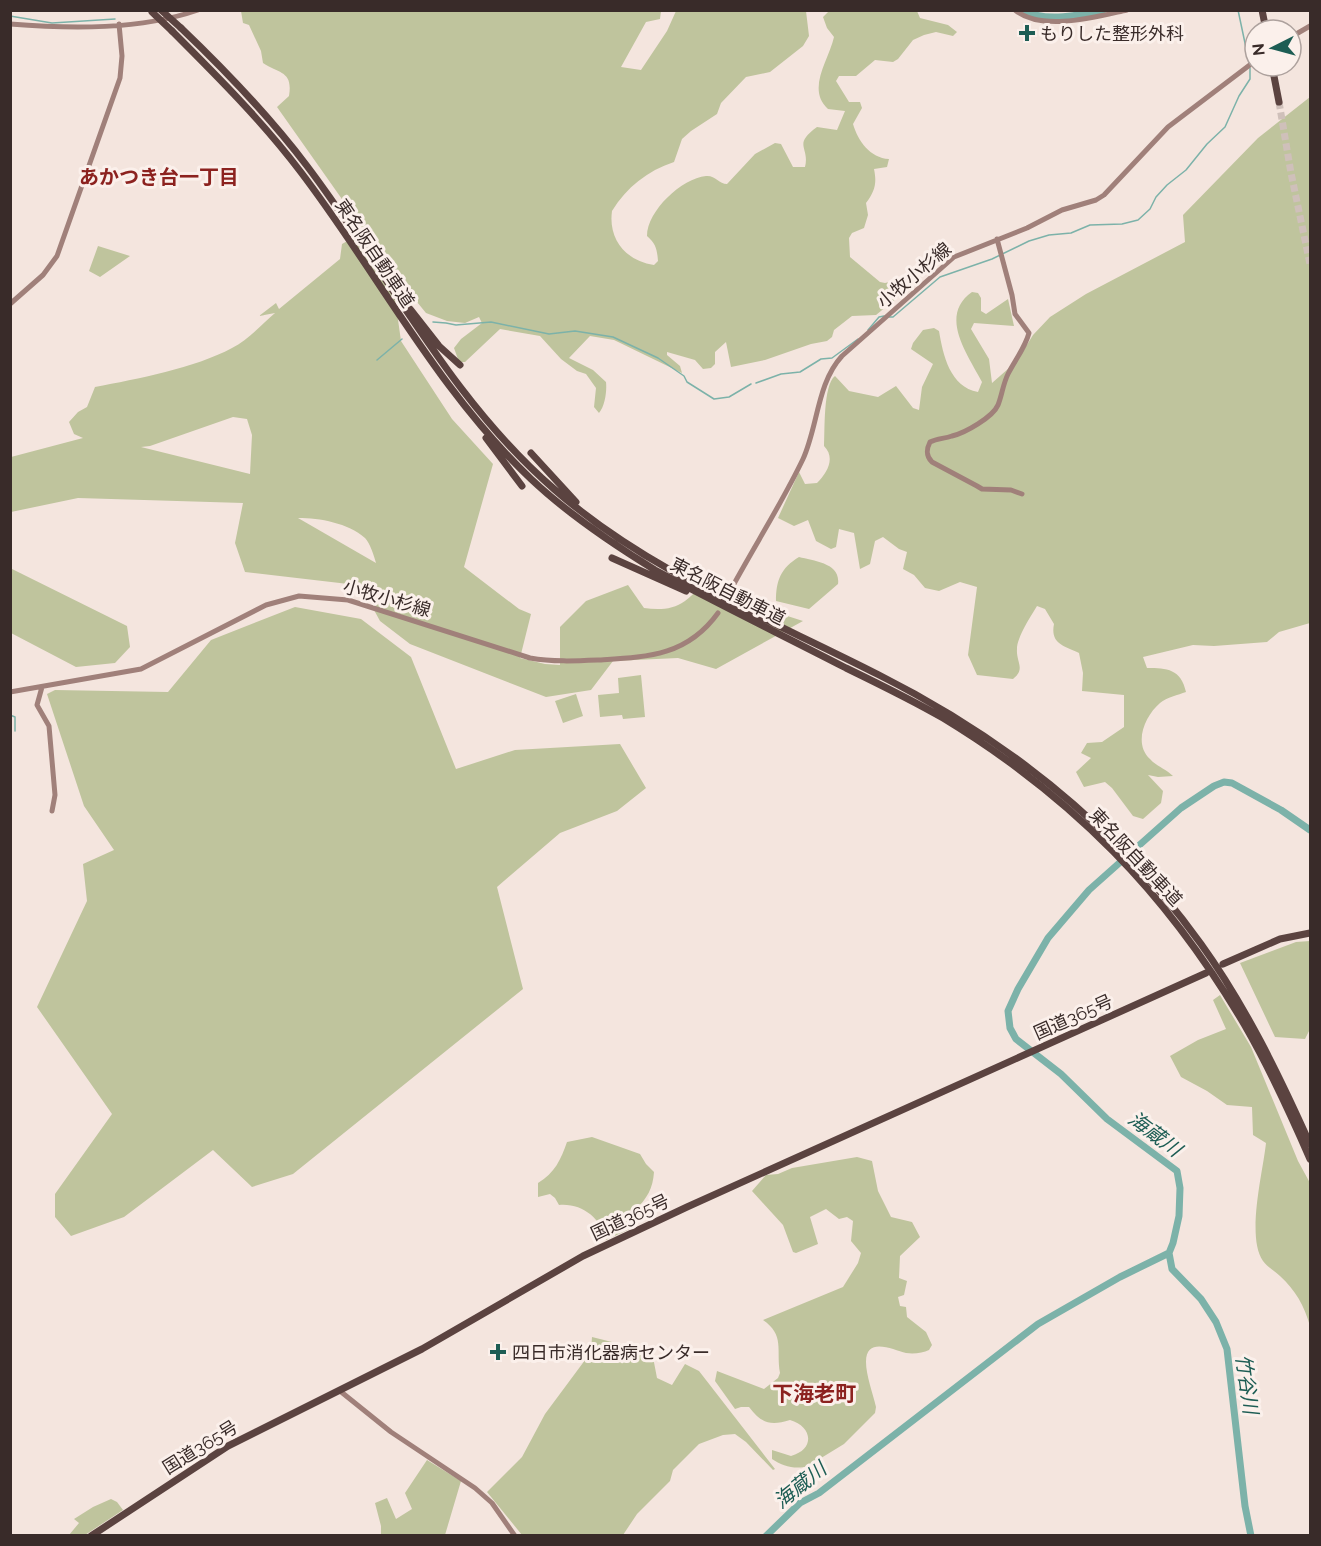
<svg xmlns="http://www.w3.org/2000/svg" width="1321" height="1546" viewBox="0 0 1321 1546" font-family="Raleway,'Noto Sans JP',sans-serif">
  <rect width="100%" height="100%" fill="#f4e5de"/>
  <path fill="#bfc49d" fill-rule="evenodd" d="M244 10 661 11 660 19 646 22 621 67 641 70 667 31 676 11H806L809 36 803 46 770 72 746 77 721 103 717 114 691 131 682 139 674 162C647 171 627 187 612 211 608 239 626 261 654 265L658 261C657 249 656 244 647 236 647 211 682 178 706 176 715 175 719 184 727 184L755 154 775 143 781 144 793 167H805C810 147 792 145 817 127L837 130 845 111 828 109C806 89 829 60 834 37L827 28 823 17 829 11H917L920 18 948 25 957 32 953 36 936 32 924 35 913 40 898 59 893 62 875 60 856 76H839L836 81 849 102H860L862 108 853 124C858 141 870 158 889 159L887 167 874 169C877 183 875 191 866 203L868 215 864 228 852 233 849 238 850 257 880 282 885 283 902 279 908 289 876 315 852 316 834 330 832 337 827 341 811 344 765 360 731 367 726 342 715 352V364L711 368 703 369 695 360 667 352V355L680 366 682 373 614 340 590 336 569 358 593 370 606 382C607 391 605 406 599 413L594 407 596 388 586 374 577 371 561 359 540 336 500 329 465 362H459L454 348 461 339 482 323 479 317 465 323 447 321 426 313 391 270 401 341 452 419 493 464 464 567 519 609 531 614 520 658 545 664 560 665V627L586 601 628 585 644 608C658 610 673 610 685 601 695 594 699 585 711 581L778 613 803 621 716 669 678 658 613 661 591 690 546 697 410 644 380 621 374 610V587L245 572 235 543 243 503 78 498 11 512V457L83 438 74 434 69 422 78 412 87 407 95 387C137 379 195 368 232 348 248 340 262 324 275 313L259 316 276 303 279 309 340 259 342 244 351 239 368 236 277 107 289 96C293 71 280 74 263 63L261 51 249 25 243 23 241 11ZM233 417 247 419 252 435 250 474 141 447 150 446ZM298 518C320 518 348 523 365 538 370 543 374 556 376 563Z
    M1310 97V623L1279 632 1267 642 1214 646 1193 645 1143 657 1147 668C1167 668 1181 669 1186 692 1178 695 1167 697 1160 703 1145 716 1133 743 1150 759 1156 766 1166 769 1173 776L1158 777 1148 775 1163 791 1161 803 1143 819 1133 816 1112 788 1105 782 1084 787 1076 772 1091 758 1081 753 1087 743 1102 742 1124 727V695L1082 691 1083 673 1079 653C1064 646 1050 644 1054 624L1045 609 1037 606C1031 616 1017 637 1017 649 1016 662 1026 669 1013 679L977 675 968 655 977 587 960 582 939 591 925 588 914 575 903 569 907 552 899 549 883 537 875 541 870 564 860 569 854 533 839 529 836 547 831 549 816 541 808 520 794 526 778 518 799 472 805 484 817 483C827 473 836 458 824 446 825 431 823 385 835 376L849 391 878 397 896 386 913 408 919 410 922 387 933 364 911 349 913 343 923 330 934 328 939 331C943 355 950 387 978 392L982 382C968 355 938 316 972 292L978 293 981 298V311L986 314 1008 299 1014 326 974 323 971 329 989 359 992 383 1017 361 1033 335 1050 317 1086 294 1185 242 1183 215 1258 138Z
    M98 246 130 256 100 277 89 271Z
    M799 557C814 561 841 563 838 584L809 609 776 601C776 580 781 568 799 557Z
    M10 568 127 626 130 647 115 663 76 667 11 633Z
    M295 607 361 619 411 657 456 769 515 750 620 744 646 788 617 811 560 833 497 887 523 989 293 1174 252 1187 213 1150 124 1217 71 1236 55 1217V1194L112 1114 37 1007 87 901 83 864 114 850 84 806 47 694 55 690 168 692 211 640Z
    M641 675 645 717 623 719 622 715 600 717 598 695 619 693 618 678Z
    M576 694 583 716 563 723 555 701Z
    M1310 941V1029L1305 1039 1275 1037 1240 963 1296 942Z
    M1220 995 1251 1047 1298 1161 1310 1183V1326C1304 1305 1296 1291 1280 1276 1275 1271 1267 1267 1263 1261 1246 1237 1263 1172 1266 1143L1253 1135 1252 1107 1227 1105 1207 1091 1181 1077 1170 1056 1198 1040 1226 1029 1213 1000Z
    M592 1137 640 1154 646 1164 654 1172C653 1188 647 1199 635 1210L636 1226 606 1240C601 1218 582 1203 559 1205L555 1198 550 1194 538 1197V1183C555 1173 561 1159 567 1142Z
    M857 1157 872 1161 878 1191 891 1217 912 1222 920 1237 900 1256 899 1278 907 1281 904 1295 898 1297 900 1306 906 1307 907 1317 926 1332 932 1345 929 1350C923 1353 914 1354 906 1353 893 1350 866 1336 866 1362 866 1375 873 1394 876 1407L875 1413 844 1444 808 1466C796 1470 782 1466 772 1459V1450L791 1456C816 1449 812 1426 790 1420 771 1426 762 1424 749 1407H741L735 1409 715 1381 717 1371 764 1389 778 1378 780 1373C776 1350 785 1335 763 1320L843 1287 858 1263 861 1253 851 1241 853 1221 847 1217 839 1219 826 1209 810 1217 818 1244 796 1253 793 1252 783 1225 752 1191 766 1175 778 1174 792 1168Z
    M592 1337 652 1352 657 1378 672 1385 685 1364 699 1371 775 1469 773 1470 746 1442 735 1434 723 1435 699 1444 673 1470 670 1481 637 1514 623 1535H522L487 1492 522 1457 545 1414 591 1352Z
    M427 1460 461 1481 445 1535H381V1526L375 1503 387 1498 396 1519 412 1509 405 1493Z
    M111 1499 117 1502 123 1510 85 1535H69L79 1523 74 1519 93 1507Z"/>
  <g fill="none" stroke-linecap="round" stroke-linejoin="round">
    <path stroke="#7cb2a9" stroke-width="1.5" d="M1238 10 1249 62
      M10 16 52 23 115 19
      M889 317H893L940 277 992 259 1029 241 1049 235 1071 233 1090 225 1122 224 1138 220 1150 209 1156 197 1167 185 1186 170 1207 144 1225 127 1239 96 1250 79V68
      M433 322 446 323 456 325 491 322 549 334 575 331 613 337 658 358 684 376 687 382 714 399 729 397 751 384
      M868 330 879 317 884 316
      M377 360 402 339
      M756 383 781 374 800 372 821 359 832 358 858 339
      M10 715 15 717V731"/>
    <path stroke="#7cb2a9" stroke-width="7" d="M1025 10C1042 23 1084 15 1103 10
      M1169 1253 1172 1269 1201 1299 1216 1322 1227 1349 1245 1506 1251 1536
      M766 1536 800 1503 819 1493 1038 1324 1120 1277 1169 1253 1173 1243 1179 1216 1180 1188 1177 1171 1107 1119 1061 1074 1016 1039 1010 1028 1008 1011 1018 989 1048 938 1089 890 1181 808 1214 786 1224 782 1232 783 1281 810 1310 830"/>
    <path stroke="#cfc0ba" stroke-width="7" stroke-dasharray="7 3.5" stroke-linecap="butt" d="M1279 102 1291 173 1310 264"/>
    <path stroke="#a0807a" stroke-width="5" d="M1015 10C1042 32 1095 17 1127 10
      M10 24C71 29 140 30 198 10
      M1291 37 1310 26
      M997 239 1012 295 1015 314 1029 333C1025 348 1015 360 1008 374 1003 384 1002 395 998 405 993 417 965 433 952 436 944 439 938 438 930 442 926 450 926 456 932 462L977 486 982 489 1011 490 1022 494
      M10 304 43 275 57 256 120 78 122 56 119 24
      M729 593C753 548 781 505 803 459 818 426 817 383 842 356L954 257 1027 228 1062 210 1096 200 1104 195 1168 127 1255 61
      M42 687 37 705 49 726 55 795 52 811
      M10 692 141 669 266 605 299 596 348 600 530 658C553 662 575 661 599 660 648 657 687 656 718 613
      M340 1391 391 1432 475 1488 492 1503 515 1536"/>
    <path stroke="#5b4340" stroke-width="7" d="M1262 10 1266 30
      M181 28C226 71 269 116 307 166 389 274 450 399 554 489 648 572 768 618 879 675 1006 739 1117 827 1201 944 1245 1005 1279 1075 1310 1144
      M172 31C217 76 262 121 300 171 378 273 437 390 531 479 568 514 611 543 655 570 718 604 782 635 846 668 879 684 912 700 943 718 1073 797 1167 893 1244 1024 1269 1067 1290 1113 1310 1159
      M1272 66 1279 102
      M410 309 439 346 460 365
      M486 438 522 486
      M531 453 576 502
      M612 558 686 591
      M1223 964 1280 939 1310 933
      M91 1536 228 1446 422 1349 583 1256 687 1207 1206 973"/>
    <path stroke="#5b4340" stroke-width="7" d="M161 10 181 28
      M152 12 172 31"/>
  </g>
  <g fill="#1d5d54" stroke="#fbf0eb" stroke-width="2">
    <path d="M1024 24h6v6h6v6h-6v6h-6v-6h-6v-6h6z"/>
    <path d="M495 1343h6v6h6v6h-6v6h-6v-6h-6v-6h6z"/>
  </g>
  <g text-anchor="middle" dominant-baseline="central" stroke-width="6" stroke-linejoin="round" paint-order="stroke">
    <g font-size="18" fill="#392b29" stroke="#fbf0eb" text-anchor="start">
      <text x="1040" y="33">もりした整形外科</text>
      <text x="512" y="1352">四日市消化器病センター</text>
    </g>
    <g font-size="18" fill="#392b29" stroke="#fbf0eb">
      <text transform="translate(375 253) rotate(56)">東名阪自動車道</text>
      <text transform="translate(914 275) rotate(-40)">小牧小杉線</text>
      <text transform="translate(728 591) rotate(27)">東名阪自動車道</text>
      <text transform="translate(387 598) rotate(16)">小牧小杉線</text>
      <text transform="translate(1136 857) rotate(47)">東名阪自動車道</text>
      <text transform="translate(1073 1017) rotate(-24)">国道365号</text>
      <text transform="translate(630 1217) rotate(-25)">国道365号</text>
      <text transform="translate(200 1447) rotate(-32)">国道365号</text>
    </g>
    <g font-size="20" font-weight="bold" fill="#8c221f" stroke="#fbf0eb">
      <text x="159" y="177">あかつき台一丁目</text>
    </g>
    <g font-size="20" font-style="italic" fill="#1d5d54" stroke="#fbf0eb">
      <text transform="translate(1155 1134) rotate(37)">海蔵川</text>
      <text transform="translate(1247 1384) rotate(82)">竹谷川</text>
      <text transform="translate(800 1485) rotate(-39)">海蔵川</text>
    </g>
    <g font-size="21" font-weight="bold" fill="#8c221f" stroke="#fbf0eb">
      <text x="814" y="1393">下海老町</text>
    </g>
  </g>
  <rect width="1321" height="1546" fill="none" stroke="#392b29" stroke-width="24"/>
  <g transform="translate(1273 48) rotate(264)"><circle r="28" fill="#fbf0eb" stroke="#ada19d" stroke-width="1.5"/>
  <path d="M0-4.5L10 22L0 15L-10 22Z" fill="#1d5d54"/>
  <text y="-9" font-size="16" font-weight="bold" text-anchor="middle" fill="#392b29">N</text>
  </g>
</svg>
